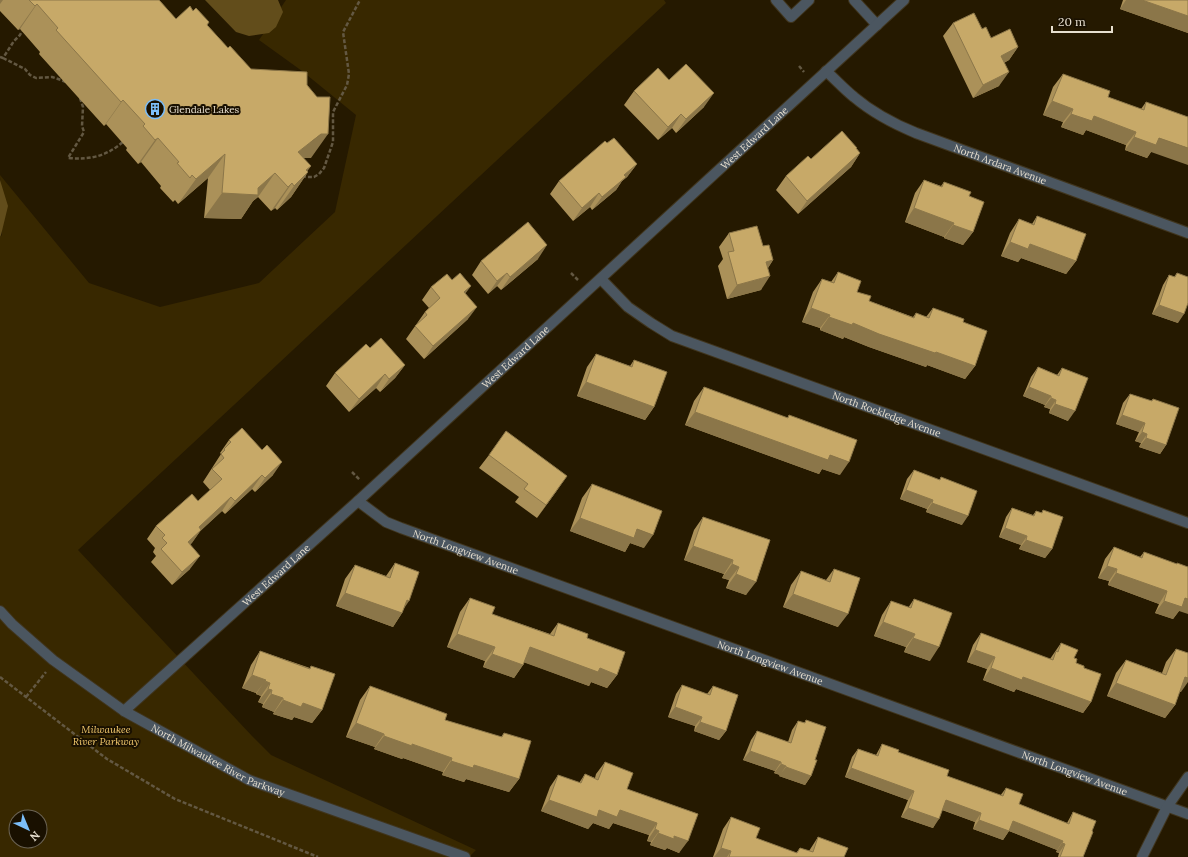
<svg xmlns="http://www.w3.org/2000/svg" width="1188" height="857" viewBox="0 0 1188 857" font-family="Lora,serif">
  <rect width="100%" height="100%" fill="#251900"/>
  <path fill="#382800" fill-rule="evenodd" d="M286 0H664L666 3 78 550 252 736 271 755 476 850 469 857H0V237L2 235 0 175 89 283 160 307 259 283 335 212 356 115 302 71 259 40ZM16 817H40V841H16Z"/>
  <path fill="#624d1b" d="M205 0H278L283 12 276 27 269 33 249 36 236 32Z
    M0 180 8 206 1 235 0 237Z"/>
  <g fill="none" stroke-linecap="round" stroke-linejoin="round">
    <defs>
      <g id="minor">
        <path d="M776 0 791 17 809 0"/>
        <path d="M854 0 877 25"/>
        <path id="s1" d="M826 71C836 80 844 89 854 97 873 113 894 124 916 133L1188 233"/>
        <path id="s2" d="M601 279 628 307 651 323 672 336 1188 523"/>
        <path id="s3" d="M358 501 386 522 401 528 1188 814"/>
        <path id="s4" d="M0 611 12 624 53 660 124 711 249 780 465 857"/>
        <path id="s5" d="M124 711 358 501 904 0"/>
        <path d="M1142 857 1167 807 1188 777"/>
      </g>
    </defs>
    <use href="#minor" stroke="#40351d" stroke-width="12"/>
    <path stroke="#635842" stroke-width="2.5" stroke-dasharray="4 2" stroke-linecap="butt" d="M0 57 3 58 14 41 20 35 22 31
      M3 58 25 69 30 75 36 78 52 77 61 80 66 82
      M799 66 804 72
      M80 98 83 107 82 126 84 132 68 158C91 160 107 156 124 141
      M302 176 307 177H314L319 174 324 168 333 142V112L347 85 349 74 343 32 360 0
      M571 273 578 280
      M352 472 360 480
      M0 677 107 759 175 799 318 857
      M26 697 46 672"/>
    <use href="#minor" stroke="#4b5660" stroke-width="10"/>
  </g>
  <path fill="#ab9159" d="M0 0H159L176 19 207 25 228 48 251 69 307 85 311 158H303L311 166 307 171 308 172 291 197 277 210 275 208 271 211 258 197 253 201 241 219 204 218 208 178 178 204 175 200 173 202 160 188 161 186 141 162 138 164 126 150 127 148 106 124 104 126 39 54 40 52 20 29 18 30 0 11Z
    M1123 0H1188V33L1120 9Z
    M953 23 982 29 991 38 1018 47 1009 60 1004 63 999 86 973 98 943 36Z
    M1063 74 1108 97 1141 109 1146 102 1151 152 1147 158 1125 150 1126 145 1086 130 1083 135 1061 127 1063 122 1043 115 1053 87Z
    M669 80 704 107 676 133 672 128 658 140 624 105 634 91Z
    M607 143 637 164 627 177 622 181 616 190 592 210 590 207 573 221 550 194 559 181Z
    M856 149 860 153 851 167 798 214 776 190 786 176 811 159Z
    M924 180 941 186 944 182 969 196 973 232 963 245 944 238V237L905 222 915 193Z
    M1037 216 1076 261 1066 274 1021 258 1018 262 1001 256 1010 233 1019 219 1032 224Z
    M729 233 763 246 773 260 768 268 761 290 727 299 718 266 723 259 719 247Z
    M538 259 501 290 497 286 488 294 472 275 481 261Z
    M838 272 857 292 869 301 913 317 916 313 926 317 933 308 963 322 975 366 965 379 927 365 926 367 869 347 844 337 843 339 820 330V328L802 322 813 292 822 279 831 282Z
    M1177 273 1178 323 1152 314 1163 285 1169 275 1174 277Z
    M431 287 465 294 468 319 424 359 406 339 425 312 429 308 422 300Z
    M370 348 405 365 395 378 380 392 376 388 349 412 326 386 335 373Z
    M596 354 630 366 634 360 654 407 645 420 577 396 587 367Z
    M1038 367 1057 375 1062 368 1068 421 1049 413 1050 409 1044 407 1045 405 1023 396 1031 377Z
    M704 387 787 418 789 415 840 475 822 469 819 474 685 425 694 401Z
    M1130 394 1151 401 1153 399 1166 445 1160 454 1139 447 1141 443 1135 441 1139 432 1116 424 1123 403Z
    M229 440 273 475 255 492 252 489 225 514 222 511 201 530 190 545V569L172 585 151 562 156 556 153 552 155 548 147 539 156 526 198 501 210 490 203 482 221 454 220 453Z
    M489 455 558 489 537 518 515 502 519 497 479 468Z
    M914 470 939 480 941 477 962 525 926 512 927 509 900 499 907 479Z
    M592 484 644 548 630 543 625 552 570 531 582 498Z
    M1012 508 1033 515 1036 511 1041 513 1043 510 1052 549 1045 558 1019 549 1021 545 999 537 1006 517Z
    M703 517 770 540 746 595 726 588 729 580 722 578 724 574 684 560 694 530Z
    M1114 547 1140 557 1144 552 1179 611 1173 619 1155 613 1159 604 1108 585 1109 581 1098 578 1105 559Z
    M395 563 402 613 393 627 336 606 345 579 355 565 386 576Z
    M834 569 838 627 783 607 791 585 801 571 826 580Z
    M470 598 492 614 550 634 558 623 617 675 607 688 591 682 589 686 524 662 523 665 514 678 483 667 485 661 447 647 460 612Z
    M914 599 930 661 904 652 906 647 874 636 882 615 891 601 908 608Z
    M981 633 1050 659 1061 643 1074 658 1076 663 1084 668 1091 702 1083 713 1016 689 1014 692 983 680 987 669 967 662 973 645Z
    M1176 649 1181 692H1179L1175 705 1165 718 1107 696 1116 673 1126 660 1162 673 1166 662Z
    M260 651 310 668 311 666 322 710 312 723 294 717 292 720 273 714 274 712 262 707 263 704 258 702 261 696 256 694V693L242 688 251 665Z
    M682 685 707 694 713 686 726 731 719 740 694 731 695 726 668 717 676 694Z
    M370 686 445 720 501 737 504 733 519 779 509 792 466 779 464 782 442 775 443 772 403 758 402 759 374 749 375 747 346 737 360 700Z
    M806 720 815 760 811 776 805 785 779 776 780 775 774 773 775 771 743 760 751 740 757 731 788 742 792 730 798 721 804 723Z
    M882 744 947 776 1000 796 1006 788 1019 804 1067 823 1073 812 1092 831 1083 857H1058L1059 853 1056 852 1057 850 1009 831 1003 840 973 829 975 822 942 810 933 828 901 817 908 800 845 777 852 757 858 749 876 755Z
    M605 762 627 789 698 814 679 853 667 848 665 850 650 845 651 842 647 841 649 835 613 823 609 829 593 823 588 829 541 811 550 787 558 775 579 783 585 774 595 778 596 774Z
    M731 817 756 838 796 853 800 848 809 851 818 837 844 857H713L723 829Z"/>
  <path fill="#8b7649" d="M0 0H3L0 4Z
    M1126 0H1142L1188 16V33L1120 9Z
    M37 4 20 29 18 30 35 6Z
    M1018 47 1009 60 991 69 1001 56Z
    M1009 72 999 86 973 98 983 85Z
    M714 93 704 107 676 133 686 119Z
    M123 100 106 124 104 126 121 102Z
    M1052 101 1073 109 1063 122 1043 115Z
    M681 114 672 128 658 140 668 127Z
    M1071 114 1094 116 1136 132 1126 145 1086 130 1083 135 1061 127Z
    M321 134H328L311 158H304L281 176 298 152Z
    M1134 137 1159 138 1188 148V165L1151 152 1147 158 1125 150Z
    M158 138 141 162 138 164 155 140Z
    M860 153 851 167 798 214 807 201Z
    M225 154 208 178 178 204 196 179Z
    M637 164 627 177 622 181 616 190 592 210 602 197 624 175Z
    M311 166 302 178 308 172 291 197 277 210 294 186 306 170Z
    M275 173 258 197 253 201 241 219 204 218 222 193 258 188Z
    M292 183 275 208 271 211 288 187Z
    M599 193 590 207 573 221 582 208Z
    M914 208 954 223 944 237 905 222Z
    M953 225 973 232 963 245 944 238Z
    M1010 242 1030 244 1076 261 1066 274 1021 258 1018 262 1001 256Z
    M547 245 538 259 501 290 510 277Z
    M773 260 764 274 766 262Z
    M507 273 497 286 488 294 497 281Z
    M770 276 761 290 727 299 737 285Z
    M471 286 462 298 464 292Z
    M1159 305 1184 314 1178 323 1152 314Z
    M477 307 468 319 424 359 433 346Z
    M811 308 830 315 820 328 802 322Z
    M829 317 853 323 936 352 975 366 965 379 927 365 926 367 869 347 844 337 843 339 820 330Z
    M405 365 395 378 380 392 389 379Z
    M385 374 376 388 349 412 359 399Z
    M586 382 654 407 645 420 577 396Z
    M1029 387 1051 396 1045 405 1023 396Z
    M1051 398 1056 400 1050 409 1044 407Z
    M1055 404 1075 411 1068 421 1049 413Z
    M695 412 830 455 849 462 840 475 822 469 819 474 685 425Z
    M1122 415 1145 423 1139 432 1116 424Z
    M1142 432 1147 434 1141 443 1135 441Z
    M1146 438 1166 445 1160 454 1139 447Z
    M282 462 273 475 255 492 265 478Z
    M262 475 252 489 225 514 235 501Z
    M567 476 558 489 537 518 546 505Z
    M906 490 933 500 927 509 900 499Z
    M231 497 222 511 193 538 201 530 192 543 178 556 199 527Z
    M932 503 968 516 962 525 926 512Z
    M580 518 637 529 653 535 644 548 630 543 625 552 570 531Z
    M1005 528 1027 536 1021 545 999 537Z
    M1026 540 1052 549 1045 558 1019 549Z
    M693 546 733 560 724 574 684 560Z
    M200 556 190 569 172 585 182 572Z
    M732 564 739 567 729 580 722 578Z
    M1107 566 1117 569 1109 581 1098 578Z
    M1116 573 1167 591 1159 604 1108 585Z
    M736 574 756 582 746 595 726 588Z
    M345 593 407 600 409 601 401 613H402L393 627 336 606Z
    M793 594 848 614 838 627 783 607Z
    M1185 598 1188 599V614L1179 611 1173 619 1155 613 1164 601Z
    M883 622 915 634 906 647 874 636Z
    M457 634 495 647 485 661 447 647Z
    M913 638 939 647 930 661 904 652Z
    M530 647 600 668 617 675 607 688 591 682 589 686 520 661Z
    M975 650 995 657 987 669 967 662Z
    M492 654 523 665 514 678 483 667Z
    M991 668 1023 677 1091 702 1083 713 1016 689 1014 692 983 680Z
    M252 675 266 680 256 693 242 688Z
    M1185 677 1188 678V682L1181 692 1175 691Z
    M265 681 270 683 261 696 256 694Z
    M1116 683 1175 705 1165 718 1107 696Z
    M268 689 272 690 263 704 258 702Z
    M271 694 283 698 274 712 262 707Z
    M283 700 303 703 322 710 312 723 294 717 292 720 273 714Z
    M675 707 702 717 695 726 668 717Z
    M700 722 726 731 719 740 694 731Z
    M356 723 384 734 375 747 346 737Z
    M384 736 412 744 452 758 443 772 403 758 402 759 374 749Z
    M750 751 781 762 775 771 743 760Z
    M451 761 474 765 519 779 509 792 466 779 464 782 442 775Z
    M781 764 786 766 780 775 774 773Z
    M786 767 811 776 805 785 779 776Z
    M851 768 914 791 908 800 845 777Z
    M549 800 599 810H620L657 823 649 835 613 823 609 829 593 823 588 829 541 811Z
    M946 800 981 813 975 822 940 809Z
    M908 808 939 819 933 828 901 817Z
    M979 820 1013 821 1063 841 1057 850 1009 831 1003 840 973 829Z
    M655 829 659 831 651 842 647 841Z
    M658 833 674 836 688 841 679 853 667 848 665 850 650 845Z
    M1062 843 1065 844 1059 853 1056 852Z
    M721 848 731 851 727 857H714Z"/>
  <path fill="#c7a968" stroke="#8b7649" d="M29 0H159L176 19 190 6 193 11 196 8 209 22 207 25 228 48 230 46 251 69 307 72V85L317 97H330L328 134H321L298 152 311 166 306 170 308 172 294 186 292 183 288 187 275 173 258 188V195L222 193 225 154 196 179 192 175 190 178 177 163 179 162 158 138 155 140 143 126 145 124 123 100 121 102 56 30 58 28 37 4 35 6Z
    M1142 0H1188V16Z
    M974 13 982 29 986 27 991 38 1010 29 1018 47 1001 56 1009 72 983 85 953 23Z
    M686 64 714 93 686 119 681 114 668 127 634 91 658 68 669 80Z
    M1063 74 1110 91 1108 97 1144 110 1146 102 1188 117V148L1159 138 1156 145 1134 137 1136 132 1094 116 1092 121 1071 114 1073 109 1052 101Z
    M842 131 857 148H856L860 153 807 201 786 176 808 156 811 159Z
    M614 138 637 164 624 175 626 177 602 197 599 193 582 208 559 181 605 141 607 143Z
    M924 180 942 187 944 182 971 192 969 196 984 202 973 232 953 225 954 223 914 208Z
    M1037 216 1086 234 1076 261 1030 244 1028 249 1010 242 1019 219 1034 225Z
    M528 222 547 245 510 277 507 273 497 281 481 261Z
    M757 226 763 246 769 245 773 260 766 262 770 276 737 285 728 252 734 251 729 233Z
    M838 272 861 281 857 292 871 296 869 301 914 318 916 313 929 318 933 308 964 319 963 322 987 331 975 366 936 352 935 353 879 334 853 323 852 325 829 317 830 315 811 308 822 279 834 283Z
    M460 273 471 286 464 292 477 307 433 346 415 326 427 315 425 312 440 298 431 287 447 274 452 280Z
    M1177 273 1188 277V303L1184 314 1159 305 1169 275 1175 277Z
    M381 338 405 365 389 379 385 374 359 399 335 373 366 344 370 348Z
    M596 354 632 367 634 360 667 372 654 407 586 382Z
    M1038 367 1059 376 1062 368 1088 378 1075 411 1055 404 1056 400 1051 398V396L1029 387Z
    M704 387 788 418 789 415 857 440 849 462 830 455 828 460 695 412Z
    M1130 394 1152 401 1153 399 1179 408 1166 445 1146 438 1147 434 1142 432 1145 423 1122 415Z
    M242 428 262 450 267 445 282 462 265 478 262 475 235 501 231 497 199 527 201 530 188 542 200 556 182 572 161 549 167 543 162 538 165 535 156 526 192 494 198 501 222 479 212 469 224 458 221 454 225 450 224 449 231 442 229 440Z
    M506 431 567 476 546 505 524 489 528 484 489 455Z
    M914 470 940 480 941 477 977 491 968 516 932 503 933 500 906 490Z
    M592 484 662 511 653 535 637 529 634 538 580 518Z
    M1012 508 1034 516 1036 511 1042 513 1043 510 1063 517 1052 549 1026 540 1027 536 1005 528Z
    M703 517 770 540 756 582 736 574 739 567 732 564 733 560 693 546Z
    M1114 547 1142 558 1144 552 1177 564V563L1188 567V599L1185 598 1182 607 1164 601 1167 591 1116 573 1117 569 1107 566Z
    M395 563 419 572 409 601 407 600 402 613 345 593 355 565 390 578Z
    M834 569 860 578 848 614 793 594 801 571 830 582Z
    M470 598 495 607 492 614 554 636 558 623 588 634 587 638 625 652 617 675 600 668 598 672 530 647 523 665 492 654 495 647 457 634Z
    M914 599 952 613 939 647 913 638 915 634 883 622 891 601 911 608Z
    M981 633 1053 660 1056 651 1058 652 1061 643 1078 650 1074 658 1077 659 1076 663 1084 666V668L1101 674 1091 702 1023 677 1022 680 991 668 995 657 975 650Z
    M1176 649 1188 653V678L1185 677 1175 705 1116 683 1126 660 1166 675Z
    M260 651 310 669 311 666 335 674 322 710 303 703 301 707 283 700V698L271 694 272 690 268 689 270 683 265 681 266 680 252 675Z
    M682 685 710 695 713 686 738 695 726 731 700 722 702 717 675 707Z
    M370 686 447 714 445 720 502 737 504 733 531 741 519 779 474 765 473 768 451 761 452 758 412 744V746L384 736V734L356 723Z
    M806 720 826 727 815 760H817L811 776 786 767V766L781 764V762L750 751 757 731 791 743 798 721 805 723Z
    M882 744 899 750 898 752 949 770 947 776 1003 796 1006 788 1023 794 1019 804 1069 824 1073 812 1096 821 1092 831 1093 832 1083 857H1060L1065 844 1062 843 1063 841 1013 821 1009 831 979 820 981 813 946 800 939 819 908 808 914 791 851 768 858 749 878 756Z
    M605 762 633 773 627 789 698 814 688 841 674 836V839L658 833 659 831 655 829 657 823 620 810 617 817 599 810 597 817 549 800 558 775 581 783 585 774 598 780Z
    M731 817 760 828 756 838 797 853 800 848 813 852 818 837 848 848 844 857H729L731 851 721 848Z"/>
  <defs>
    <symbol id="building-ring" viewBox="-11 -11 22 22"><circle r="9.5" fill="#191000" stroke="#7bbef9" stroke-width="1.5"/><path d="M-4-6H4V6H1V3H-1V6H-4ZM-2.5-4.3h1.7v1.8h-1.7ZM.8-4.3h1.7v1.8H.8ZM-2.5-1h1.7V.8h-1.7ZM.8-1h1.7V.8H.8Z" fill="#7bbef9"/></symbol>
  </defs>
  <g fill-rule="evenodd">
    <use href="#building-ring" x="144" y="98" width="22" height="22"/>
  </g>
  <g text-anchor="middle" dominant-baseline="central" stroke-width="4" stroke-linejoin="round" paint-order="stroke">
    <g font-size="10" fill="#e7dfcf" stroke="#191000" text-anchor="start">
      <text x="169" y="109">Glendale Lakes</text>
    </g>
    <g font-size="10" fill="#e7dfcf" stroke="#191000">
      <text stroke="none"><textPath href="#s5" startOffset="852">West Edward Lane</textPath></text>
      <text stroke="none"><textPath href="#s1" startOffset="200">North Ardara Avenue</textPath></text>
      <text stroke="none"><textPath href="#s5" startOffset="528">West Edward Lane</textPath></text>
      <text stroke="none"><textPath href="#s2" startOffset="320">North Rockledge Avenue</textPath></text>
      <text stroke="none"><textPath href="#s3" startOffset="120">North Longview Avenue</textPath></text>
      <text stroke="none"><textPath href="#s5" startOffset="204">West Edward Lane</textPath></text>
      <text stroke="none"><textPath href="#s3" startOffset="444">North Longview Avenue</textPath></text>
      <text stroke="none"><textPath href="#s4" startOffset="266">North Milwaukee River Parkway</textPath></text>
      <text stroke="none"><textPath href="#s3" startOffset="768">North Longview Avenue</textPath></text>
    </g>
    <g font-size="10" font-style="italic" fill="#f4ca6d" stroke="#191000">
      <text x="106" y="729">Milwaukee<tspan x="106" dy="12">River Parkway</tspan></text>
    </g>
  </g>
  <g transform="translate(28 829) rotate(136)"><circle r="19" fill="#191000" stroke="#6b6353"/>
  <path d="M0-3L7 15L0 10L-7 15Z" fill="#7bbef9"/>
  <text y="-6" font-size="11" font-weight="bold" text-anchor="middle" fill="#e7dfcf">N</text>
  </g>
  <path d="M1052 26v6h60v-6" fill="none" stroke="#e7dfcf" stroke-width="2"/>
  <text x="1058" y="26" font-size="12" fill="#e7dfcf" stroke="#191000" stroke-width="3" paint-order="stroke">20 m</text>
</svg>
